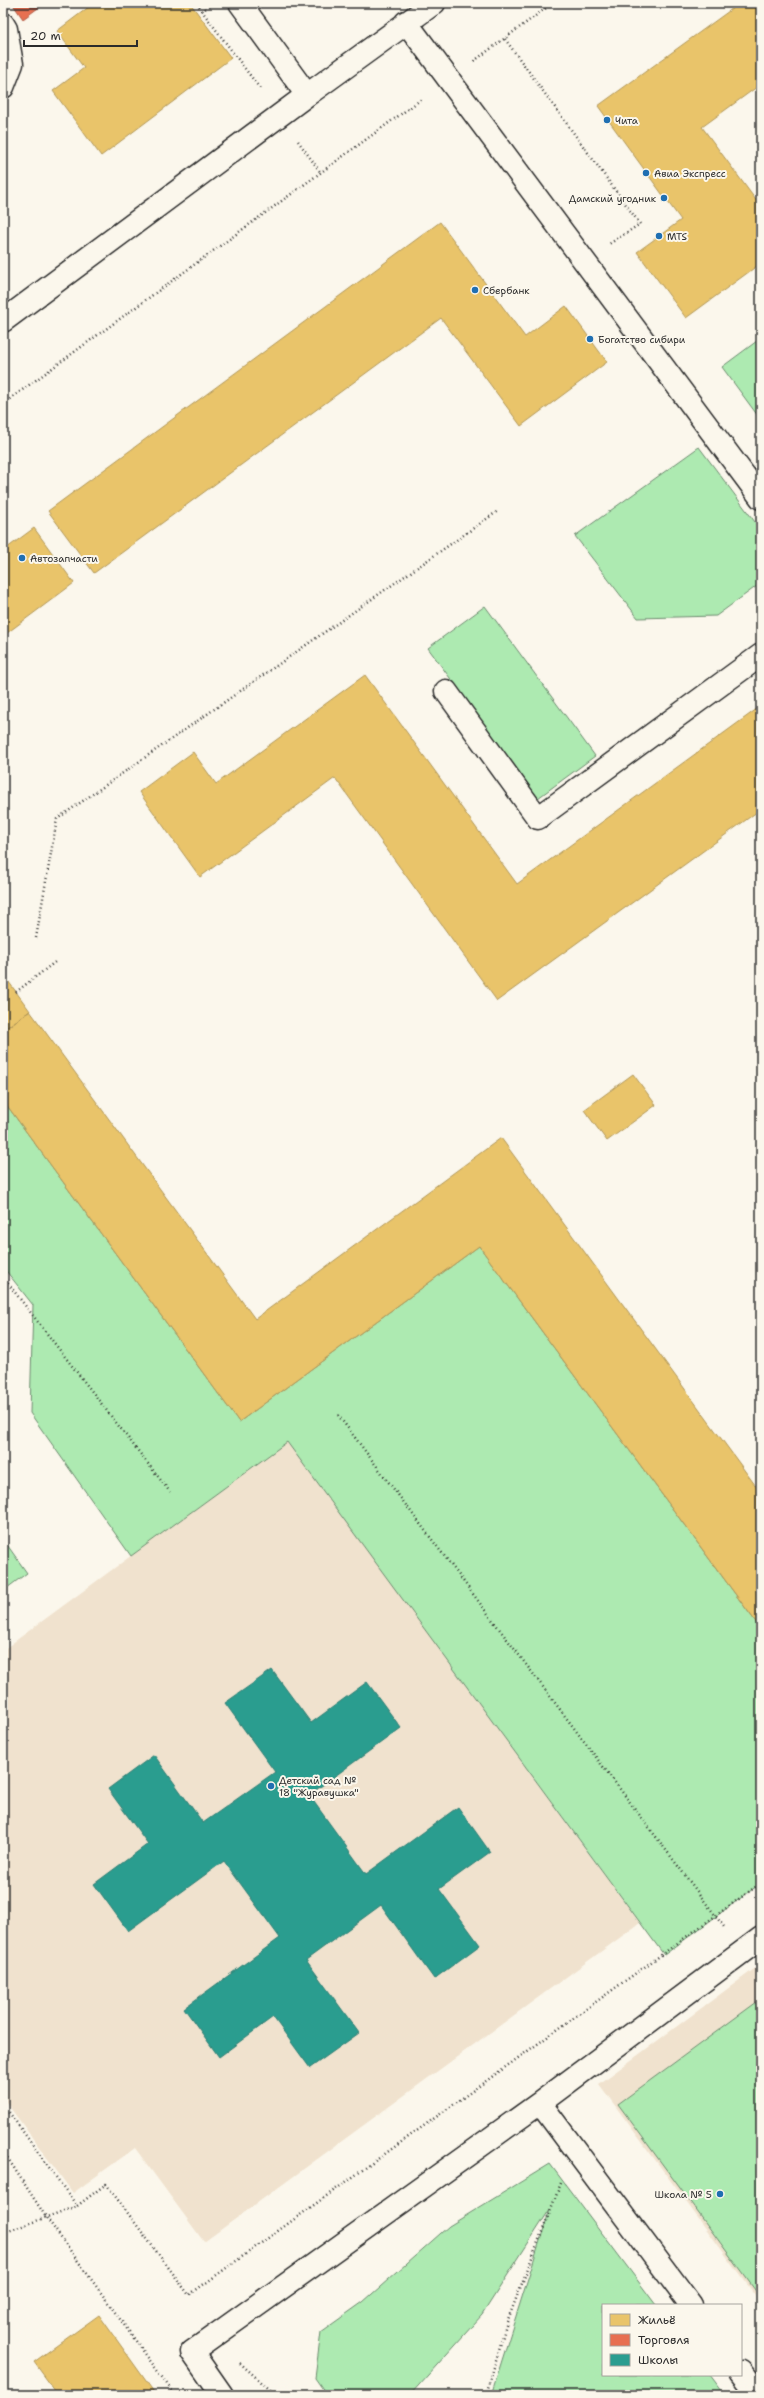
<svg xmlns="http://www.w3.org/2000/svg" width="764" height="2398" viewBox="0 0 764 2398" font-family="'Shantell Sans',sans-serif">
  <rect width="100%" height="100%" fill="#fbf7ec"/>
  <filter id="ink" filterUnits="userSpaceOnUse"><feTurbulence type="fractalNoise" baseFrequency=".025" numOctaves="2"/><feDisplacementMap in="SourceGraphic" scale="8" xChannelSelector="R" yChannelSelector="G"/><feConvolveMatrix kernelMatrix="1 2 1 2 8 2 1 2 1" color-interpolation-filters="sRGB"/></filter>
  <g filter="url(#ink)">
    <path fill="#f0e2ce" d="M287 1441 640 1923 204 2242 135 2148 73 2193 3 2098V1650Z
      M761 1964V2303L599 2084Z"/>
    <path fill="#adeab1" stroke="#6c8a6e" d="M761 338V420L722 367Z
      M699 447 761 530V583L716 616 638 618 575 536Z
      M485 606 595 756 538 798 428 648Z
      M3 1100 239 1422 479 1246 761 1629V1883L664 1955 287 1442 131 1556 30 1413 33 1305 3 1267Z
      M3 1539 27 1573 3 1591Z
      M761 1999V2298L618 2104Z
      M550 2164 656 2305H603V2375H709L724 2395H491L550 2209 482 2315 410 2395H327L315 2378 321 2332 363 2302 449 2226Z"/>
    <path fill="#e9c46a" stroke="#b09657" d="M94 3H190L231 58 101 156 53 91 84 68 57 31Z
      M740 3H761V84L702 127 761 207V263L686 318 637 252 681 220 598 106Z
      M440 222 525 337 566 306 607 362 521 426 441 318 94 573 48 511Z
      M34 528 74 583 3 636V551Z
      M365 675 517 884 761 706V809L497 1001 335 778 200 877 139 792 193 752 216 784Z
      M3 974 30 1011 3 1030Z
      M30 1011 255 1319 501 1138 761 1493V1629L479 1246 239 1422 3 1100V1030Z
      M633 1074 656 1105 607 1141 584 1110Z
      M99 2315 156 2395H58L34 2362Z"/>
    <path fill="#e76f51" stroke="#af5b46" d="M12 3H45L23 19Z"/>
    <path fill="#2a9d8f" stroke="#2a7b71" d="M272 1670 311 1723 367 1682 401 1728 309 1795 366 1874 458 1807 490 1852 439 1889 480 1945 434 1979 381 1905 306 1960 359 2033 310 2068 273 2017 219 2057 184 2008 280 1938 224 1861 128 1931 94 1884 148 1844 108 1789 154 1755 203 1823 275 1772 225 1703Z"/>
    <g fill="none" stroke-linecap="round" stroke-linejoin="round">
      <defs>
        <path id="minor" d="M240 3 307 95 434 3
          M406 22 761 498
          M3 24 6 29 12 64 3 87
          M3 321 307 95
          M446 691 538 818 761 655
          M540 2103 691 2305
          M741 2372 759 2395
          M222 2395 192 2352 540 2103 761 1938"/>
      </defs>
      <use href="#minor" stroke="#2b2b2b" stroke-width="25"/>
      <path stroke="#2b2b2b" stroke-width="2.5" stroke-dasharray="1 3" stroke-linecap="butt" d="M197 3 202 11
        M209 6 202 11 261 90
        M505 39 640 224 609 244
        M474 61 553 3
        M298 141 321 173
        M3 404 423 98
        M36 938 57 819 498 511
        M16 992 55 962
        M3 1277 170 1492
        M338 1415 724 1927
        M3 2115 8 2111 77 2206 106 2184 189 2295 761 1883
        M3 2151 46 2217 175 2395
        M3 2233 77 2206
        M240 2363 276 2395
        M486 2395 507 2322 561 2183"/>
      <use href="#minor" stroke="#fbf7ec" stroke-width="22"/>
    </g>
  </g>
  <g fill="#1f6fb2" stroke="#fbf7ec" stroke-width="1.5">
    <circle cx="607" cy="120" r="4"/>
    <circle cx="646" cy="173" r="4"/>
    <circle cx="664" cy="198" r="4"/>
    <circle cx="659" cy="236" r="4"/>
    <circle cx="475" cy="290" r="4"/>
    <circle cx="590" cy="339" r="4"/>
    <circle cx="22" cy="558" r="4"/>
    <circle cx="271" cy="1786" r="4"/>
    <circle cx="720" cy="2194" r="4"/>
  </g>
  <g text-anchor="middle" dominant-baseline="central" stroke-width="4" stroke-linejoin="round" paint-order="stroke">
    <g font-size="10" fill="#2b2b2b" stroke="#fbf7ec" text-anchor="start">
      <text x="615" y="120">Чита</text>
      <text x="654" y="173">Авиа Экспресс</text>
      <text x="656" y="198" text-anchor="end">Дамский угодник</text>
      <text x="667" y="236">MTS</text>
      <text x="483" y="290">Сбербанк</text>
      <text x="598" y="339">Богатство сибири</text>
      <text x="30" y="558">Автозапчасти</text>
      <text x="279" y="1780">Детский сад №<tspan x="279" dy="12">18 "Журавушка"</tspan></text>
      <text x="712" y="2194" text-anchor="end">Школа № 5</text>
    </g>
  </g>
  <rect width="764" height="2398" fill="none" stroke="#fbf7ec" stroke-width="16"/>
  <rect x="8" y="8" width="748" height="2382" fill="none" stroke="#2b2b2b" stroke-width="1.5" filter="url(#ink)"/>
  <rect x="602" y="2304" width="140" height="72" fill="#fbf7ec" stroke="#a8a59f"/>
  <rect x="610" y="2314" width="20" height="12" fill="#e9c46a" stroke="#a8a59f"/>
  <text x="638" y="2324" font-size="12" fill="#2b2b2b">Жильё</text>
  <rect x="610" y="2334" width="20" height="12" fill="#e76f51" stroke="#a8a59f"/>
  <text x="638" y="2344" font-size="12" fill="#2b2b2b">Торговля</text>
  <rect x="610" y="2354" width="20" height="12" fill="#2a9d8f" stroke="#a8a59f"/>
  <text x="638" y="2364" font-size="12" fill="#2b2b2b">Школы</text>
  <path d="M24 40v6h113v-6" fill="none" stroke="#2b2b2b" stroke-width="2"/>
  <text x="30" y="40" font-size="12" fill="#2b2b2b" stroke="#fbf7ec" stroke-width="3" paint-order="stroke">20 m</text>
</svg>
